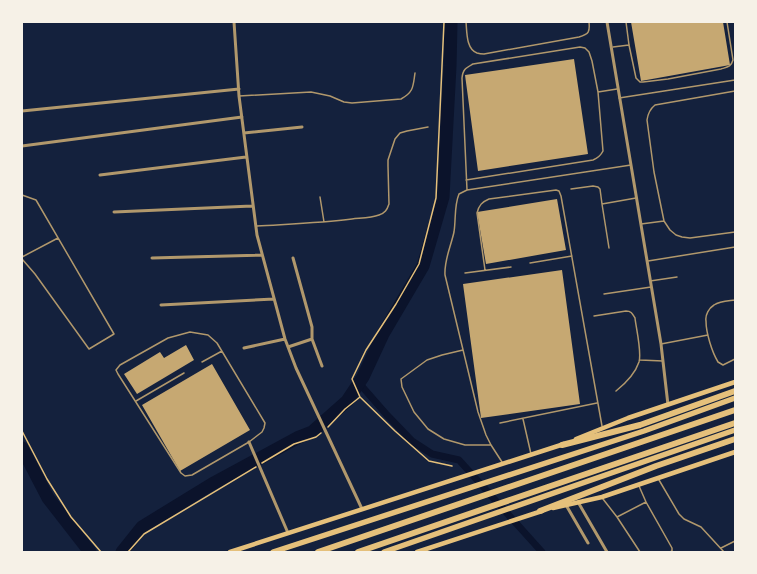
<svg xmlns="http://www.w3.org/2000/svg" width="757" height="574" viewBox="0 0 757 574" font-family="'PT Sans Narrow',sans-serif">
  <rect width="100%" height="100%" fill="#14213d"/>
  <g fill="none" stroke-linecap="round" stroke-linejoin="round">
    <path stroke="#0b132b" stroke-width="7" d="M359 383 387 415 412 441 432 454 459 460 542 552"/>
    <path stroke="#0b132b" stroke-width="13" d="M22 448 48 498 90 552
      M122 552 142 527 212 484 299 437 312 432 347 401 363 377 383 334 423 266 443 197 450 66 451 22"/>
  </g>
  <path fill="#c6a872" d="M631 22H723L730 65 641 81Z
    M574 59 588 154 478 171 465 75Z
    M557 199 566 250 486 264 477 212Z
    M562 270 580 404 481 418 463 284Z
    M186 345 194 360 137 394 124 374 160 352 164 358Z
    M212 364 250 430 180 471 142 405Z"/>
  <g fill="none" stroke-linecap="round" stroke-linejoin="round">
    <path stroke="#e5c07b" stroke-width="1.5" d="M360 397 352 379 366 350 396 304 419 264 436 198 444 22
      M328 427 345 409 360 397 395 431 429 461 452 466
      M22 431 47 479 71 517 101 552
      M262 463 294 444 316 437 321 433
      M128 552 144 534 256 467"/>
    <path stroke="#b1986c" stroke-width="1.5" d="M466 22C467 32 466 49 477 53 480 54 482 54 484 54L579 37C589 34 590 32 589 22
      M626 22 629 45 636 78 640 82H643L668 79 721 69C728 67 731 67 733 60L727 22
      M735 22V24
      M613 47 629 45
      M735 91 655 105C650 109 648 113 647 120L654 172 664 221 670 230 676 235 682 237 690 238 735 232
      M598 92 617 89
      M239 96 311 92 330 96 344 102 352 103 401 99C414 92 413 86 415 73
      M619 98 735 80
      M466 180 593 160C598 158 601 155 603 151L598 92 592 61 589 52 585 48 580 47 473 64C466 68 463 69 462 78L467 190
      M571 189 593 186 598 187 600 189 602 204
      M22 195 36 200 114 334 89 349 35 274 22 259
      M320 197 324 222
      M641 224 664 221
      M257 226C289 224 321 223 352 219 361 218 371 218 379 215 385 213 387 210 389 204L388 166V160L395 139 400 133 407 131 428 127
      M609 248 602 204 636 198
      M22 257 58 238
      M648 261 735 247
      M530 263 572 256
      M485 270 477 213C479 205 482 202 489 199L556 190 559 191 561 196 602 426
      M465 273 511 267
      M650 281 677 277
      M604 294 651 287
      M735 300C728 301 720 301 714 305 709 308 705 315 706 321 706 333 712 352 718 362L723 365 735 359
      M594 316 626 311C631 311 632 313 635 318 636 328 642 352 639 362 635 374 626 383 616 391
      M190 332 208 335 217 343 265 423 264 428 262 432 249 442 192 475 185 476 181 473 118 374 116 370 120 365 168 338Z
      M661 344 708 335
      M463 350 442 355 427 360 401 379 402 387 414 412 428 429 444 439 465 445H491
      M640 360 663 361
      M202 362 222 351
      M136 401 184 373
      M523 419 531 454
      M500 423 597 403
      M502 462 491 445 486 435 478 412 445 275C444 260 451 246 454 232 456 219 454 206 459 194L467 190 631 165
      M659 480 679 514 684 519 701 527 724 552
      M603 499 617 517 646 502 639 486
      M646 502 672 548V551L670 552
      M617 517 640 552
      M721 548 735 541"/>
    <path stroke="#b1986c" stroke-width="3" d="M234 22 239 96 257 235 285 339 296 368 362 509
      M607 22 661 344 668 405
      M22 111 239 89
      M244 133 302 127
      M22 146 242 117
      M100 175 246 157
      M114 212 252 206
      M152 258 262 255
      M161 305 274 299
      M312 339 322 366
      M288 347 312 339V327L293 258
      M244 348 285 339
      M249 442 288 533
      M578 502 607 552
      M566 505 588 543"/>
    <path stroke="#e5c07b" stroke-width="4.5" d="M576 439 628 418 735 382
      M553 508 602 497 735 452
      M230 552 564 444
      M417 552 542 511"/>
    <path stroke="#e5c07b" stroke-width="5.5" d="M273 552 644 431 735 398
      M384 552 735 430"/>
    <path stroke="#e5c07b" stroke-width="6" d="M562 445 640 425 735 391
      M540 511 656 466 735 439
      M318 552 735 410
      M358 552 735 423"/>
  </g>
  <rect width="757" height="574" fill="none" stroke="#f6f1e7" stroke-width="46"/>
</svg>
